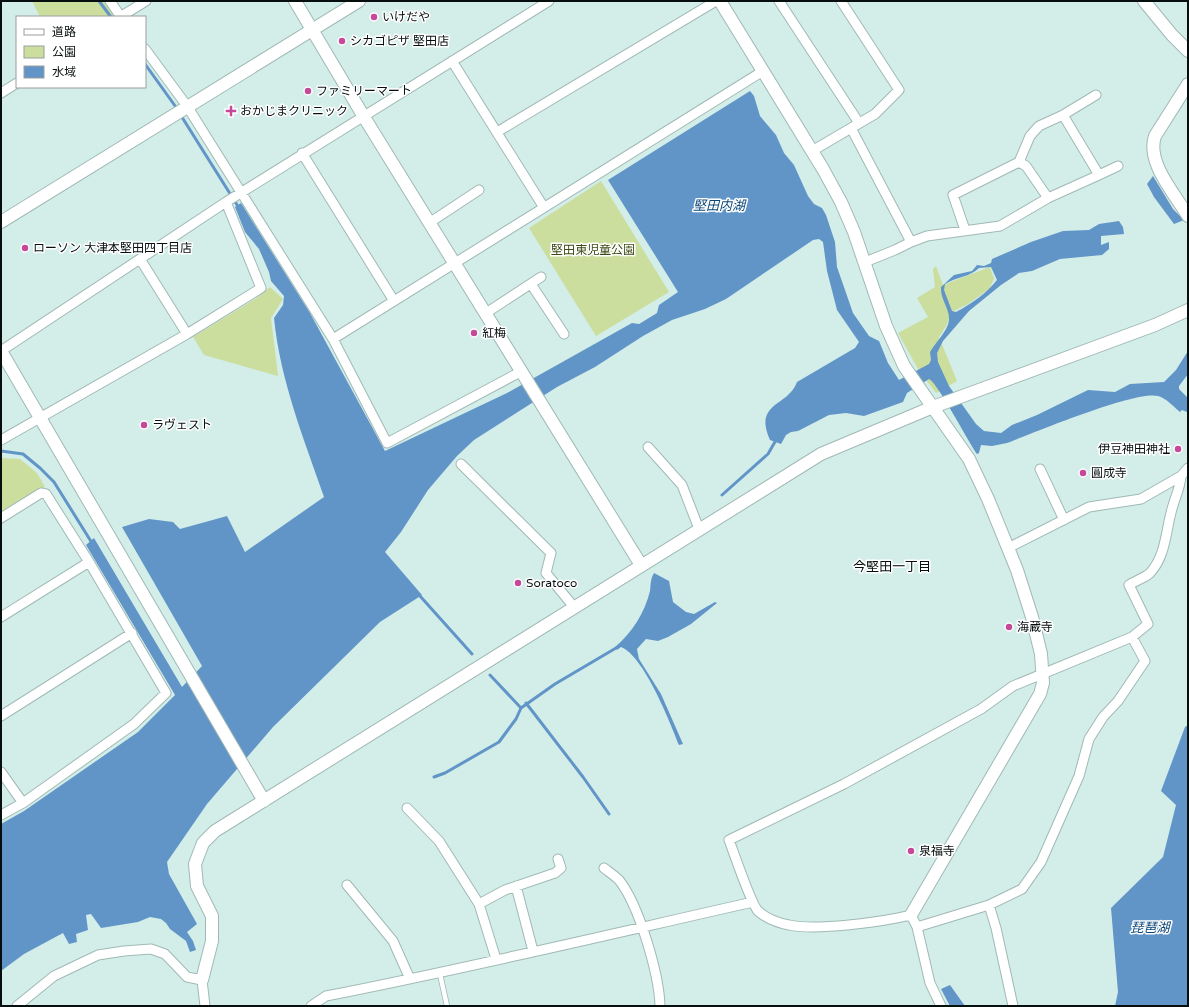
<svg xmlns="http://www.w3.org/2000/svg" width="1189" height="1007" viewBox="0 0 1189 1007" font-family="'Varela Round','Noto Sans JP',sans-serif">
  <rect width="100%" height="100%" fill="#d3ede9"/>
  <path fill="#cbde9d" d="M32 1H105L115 16 112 17H40Z
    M601 181 669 292 596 336 529 228Z
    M936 266 943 285 990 267 994 279 989 289 968 304 952 312 946 326 939 337 957 381 936 393 918 369 898 333 928 317 917 298 935 287 933 269Z
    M270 287 283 299 271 318 278 376 204 355 193 337 258 297Z
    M1 458 20 459 37 473 45 487 1 514Z"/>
  <path fill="#6195c8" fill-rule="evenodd" d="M750 91 754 96 760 116 776 135 784 153 794 165 808 196 814 204 822 208 826 215 835 242 837 267 853 313 869 336 879 341 888 363 899 380 929 364 931 360 930 352C935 343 948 331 949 320 950 309 940 299 941 287L954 275 972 271 977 265 984 266 991 263 992 259 1031 242 1063 231 1089 230 1099 224 1119 221 1123 227 1124 234 1101 236V245L1109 242V249L1102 255 1060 259 1032 271 1019 273 1001 285 969 311 943 341 937 353 938 362 949 386 976 424 984 431 1001 433 1012 425 1037 415 1088 390 1115 392 1130 384 1164 382 1176 370 1188 351V374L1179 386V389L1188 398 1187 412 1182 410 1180 412C1174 407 1166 398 1158 396 1136 390 1033 433 1007 443L992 446 981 445 979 453 977 454C968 441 937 382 929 379L907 393 903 402 864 416 846 413 829 415 798 431 791 432 786 435 781 444 770 440C753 402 788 407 797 382L855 348 859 342 837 310 827 271 823 242 819 239 813 240 726 299 705 309 672 320 643 336 595 367 557 387 474 440 457 456 428 490 401 532 385 552 422 595 380 622 273 727 207 804 167 862 169 874 197 924 187 932 193 941 196 950 190 952 186 941 170 929 166 923 161 919 150 917 138 922 101 928 91 914 86 915 88 930 76 934 77 942 69 944 63 933 24 954 1 971V824L24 811 138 732 175 695 86 545 94 538 182 687 202 666 122 527 149 519 173 522 180 529 227 516 245 552 324 497C304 439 280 380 274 318L283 305 284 296 271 281 269 272 259 249 245 232 235 207 241 203 310 313 385 451 507 393 632 323 639 324 657 313 659 305 678 292 608 180ZM991 267 997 280C986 294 971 304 956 312L952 311 944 290 945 284C956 277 970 277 979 268Z
    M1153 176 1173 209 1184 220 1174 224 1154 197 1147 184Z
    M654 573 669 581 673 602 686 612 694 614 715 602 717 603 691 624 668 637 658 641 646 639 637 649 639 659 661 694 683 744 679 745C670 722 644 656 621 647L617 650 615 647C632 633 645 612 650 591 651 584 650 580 654 573Z
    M1188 725V1006H1115L1118 992 1111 908 1163 857 1176 805 1161 791 1185 727Z
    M950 985 965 1006H950L941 989Z"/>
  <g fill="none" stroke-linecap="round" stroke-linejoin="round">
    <path stroke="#6195c8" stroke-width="3" d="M99 1 111 17
      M145 64 178 110
      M180 114 239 208
      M1 451 23 454 40 468 54 482 92 543
      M722 495 768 454 776 440
      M420 596 472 654
      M490 675 521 708 555 684 616 648
      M526 703 583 777 609 814
      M434 777 445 773 499 742 516 719 521 708"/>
    <defs>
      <path id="lane" d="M440 974 447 1006"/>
      <path id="street" d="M110 1 121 17
        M779 1 859 123
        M120 17 146 1
        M145 49 187 106 333 339 387 443 522 371
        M452 61 543 206
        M1 93 17 83
        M1063 115 1099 175 1118 166
        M851 128 911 242 895 250 865 262
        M497 132 716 1
        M812 151 875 114 899 90 841 1
        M302 153 394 301
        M1019 162 1026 166 1048 198
        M226 202 549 1
        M429 223 479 190
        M965 230 953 195 1019 162 1030 136 1039 126 1063 115 1096 95
        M911 242 927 236 1000 226 1048 198 1099 175
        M140 259 187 334
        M531 284 564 334
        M486 313 541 277
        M333 339 763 71
        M1 440 187 334 261 288 226 202 1 351
        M648 447 682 485 699 529
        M461 464 551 553 546 573 574 607
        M1040 469 1064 520
        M1 518 41 493 46 494 89 562 166 693 134 724 23 803 1 815
        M1008 548 1089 507 1141 499 1181 476 1188 468
        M1 617 89 562
        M1132 637 1145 661 1118 701 1103 717 1089 739 1079 776 1041 862 1022 889 989 905 917 927 911 915C882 922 816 931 789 925 778 923 766 918 758 911 751 904 734 853 729 840L844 784 981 709 1013 686 1132 637 1148 624 1129 585C1135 581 1146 577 1150 573 1166 556 1166 529 1172 509 1175 497 1180 489 1181 476
        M1 716 132 633
        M1 772 23 803
        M407 808 439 841 479 904 496 959
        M604 868C609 872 615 876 619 880 639 905 659 974 660 1006
        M347 885 393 941 410 979
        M516 886 533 951
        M479 904 505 890 555 873 561 868 558 859
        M989 905 996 928 1013 1006
        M917 927 930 983 941 1006
        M17 1006 54 976 98 955 124 951 151 949 165 954 187 977 202 980 205 1006
        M311 1006 326 996C469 968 611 934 753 902"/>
      <path id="secondary" d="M295 1 364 117 641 565
        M720 1 823 169 841 202 854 232 886 326 904 366 969 459 988 499 1017 570 1032 617 1041 654 1043 683 1040 694 911 915
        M1144 1 1172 35 1188 51
        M1188 84 1155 136C1146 162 1174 193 1188 216
        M1 222 359 1
        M1 351 264 801
        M202 980 212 941V916L197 886 195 864 203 843 215 831 821 454 933 407 1155 325 1188 310"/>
    </defs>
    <use href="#lane" stroke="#a0b9b5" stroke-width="6"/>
    <use href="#street" stroke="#a0b9b5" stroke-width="11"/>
    <use href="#secondary" stroke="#a0b9b5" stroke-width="14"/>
    <use href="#lane" stroke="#fff" stroke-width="4.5"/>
    <use href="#street" stroke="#fff" stroke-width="9"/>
    <use href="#secondary" stroke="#fff" stroke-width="12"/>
  </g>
  <g fill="#c54998" stroke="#fff" stroke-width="1.5">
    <circle cx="374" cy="17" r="4"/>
    <circle cx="342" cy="41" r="4"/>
    <circle cx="308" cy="91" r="4"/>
    <path d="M229 105h4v4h4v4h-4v4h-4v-4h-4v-4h4z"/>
    <circle cx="25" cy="248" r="4"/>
    <circle cx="474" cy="333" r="4"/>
    <circle cx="144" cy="425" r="4"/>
    <circle cx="1178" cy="449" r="4"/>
    <circle cx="1083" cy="473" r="4"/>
    <circle cx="518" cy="583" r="4"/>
    <circle cx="1009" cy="627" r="4"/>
    <circle cx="911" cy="851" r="4"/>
  </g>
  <g text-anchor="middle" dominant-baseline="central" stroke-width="3" stroke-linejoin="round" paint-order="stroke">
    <g font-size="12" fill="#060f0e" stroke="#fff" text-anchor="start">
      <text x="382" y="17">いけだや</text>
      <text x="350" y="41">シカゴピザ 堅田店</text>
      <text x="316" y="91">ファミリーマート</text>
      <text x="240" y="111">おかじまクリニック</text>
      <text x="33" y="248">ローソン 大津本堅田四丁目店</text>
      <text x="482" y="333">紅梅</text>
      <text x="152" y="425">ラヴェスト</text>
      <text x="1170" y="449" text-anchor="end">伊豆神田神社</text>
      <text x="1091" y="473">圓成寺</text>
      <text x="526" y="583">Soratoco</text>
      <text x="1017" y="627">海蔵寺</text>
      <text x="919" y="851">泉福寺</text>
    </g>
    <g font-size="12" fill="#3d4916" stroke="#fff">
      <text x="593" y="250">堅田東児童公園</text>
    </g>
    <g font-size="13" font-style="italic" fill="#0a4677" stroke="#fff">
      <text x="719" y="206">堅田内湖</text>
      <text x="1150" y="928">琵琶湖</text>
    </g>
    <g font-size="13" fill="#060f0e" stroke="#fff">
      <text x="892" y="567">今堅田一丁目</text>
    </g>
  </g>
  <rect width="1189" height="1007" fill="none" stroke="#060f0e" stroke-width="4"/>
  <rect x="16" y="16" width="130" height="72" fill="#ffffff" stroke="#9b9f9f"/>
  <rect x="24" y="29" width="20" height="6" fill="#ffffff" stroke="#9b9f9f"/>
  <text x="52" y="36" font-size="12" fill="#060f0e">道路</text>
  <rect x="24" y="46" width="20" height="12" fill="#cbde9d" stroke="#9b9f9f"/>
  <text x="52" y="56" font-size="12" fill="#060f0e">公園</text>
  <rect x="24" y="66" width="20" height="12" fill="#6195c8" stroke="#9b9f9f"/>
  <text x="52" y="76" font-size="12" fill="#060f0e">水域</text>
</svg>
